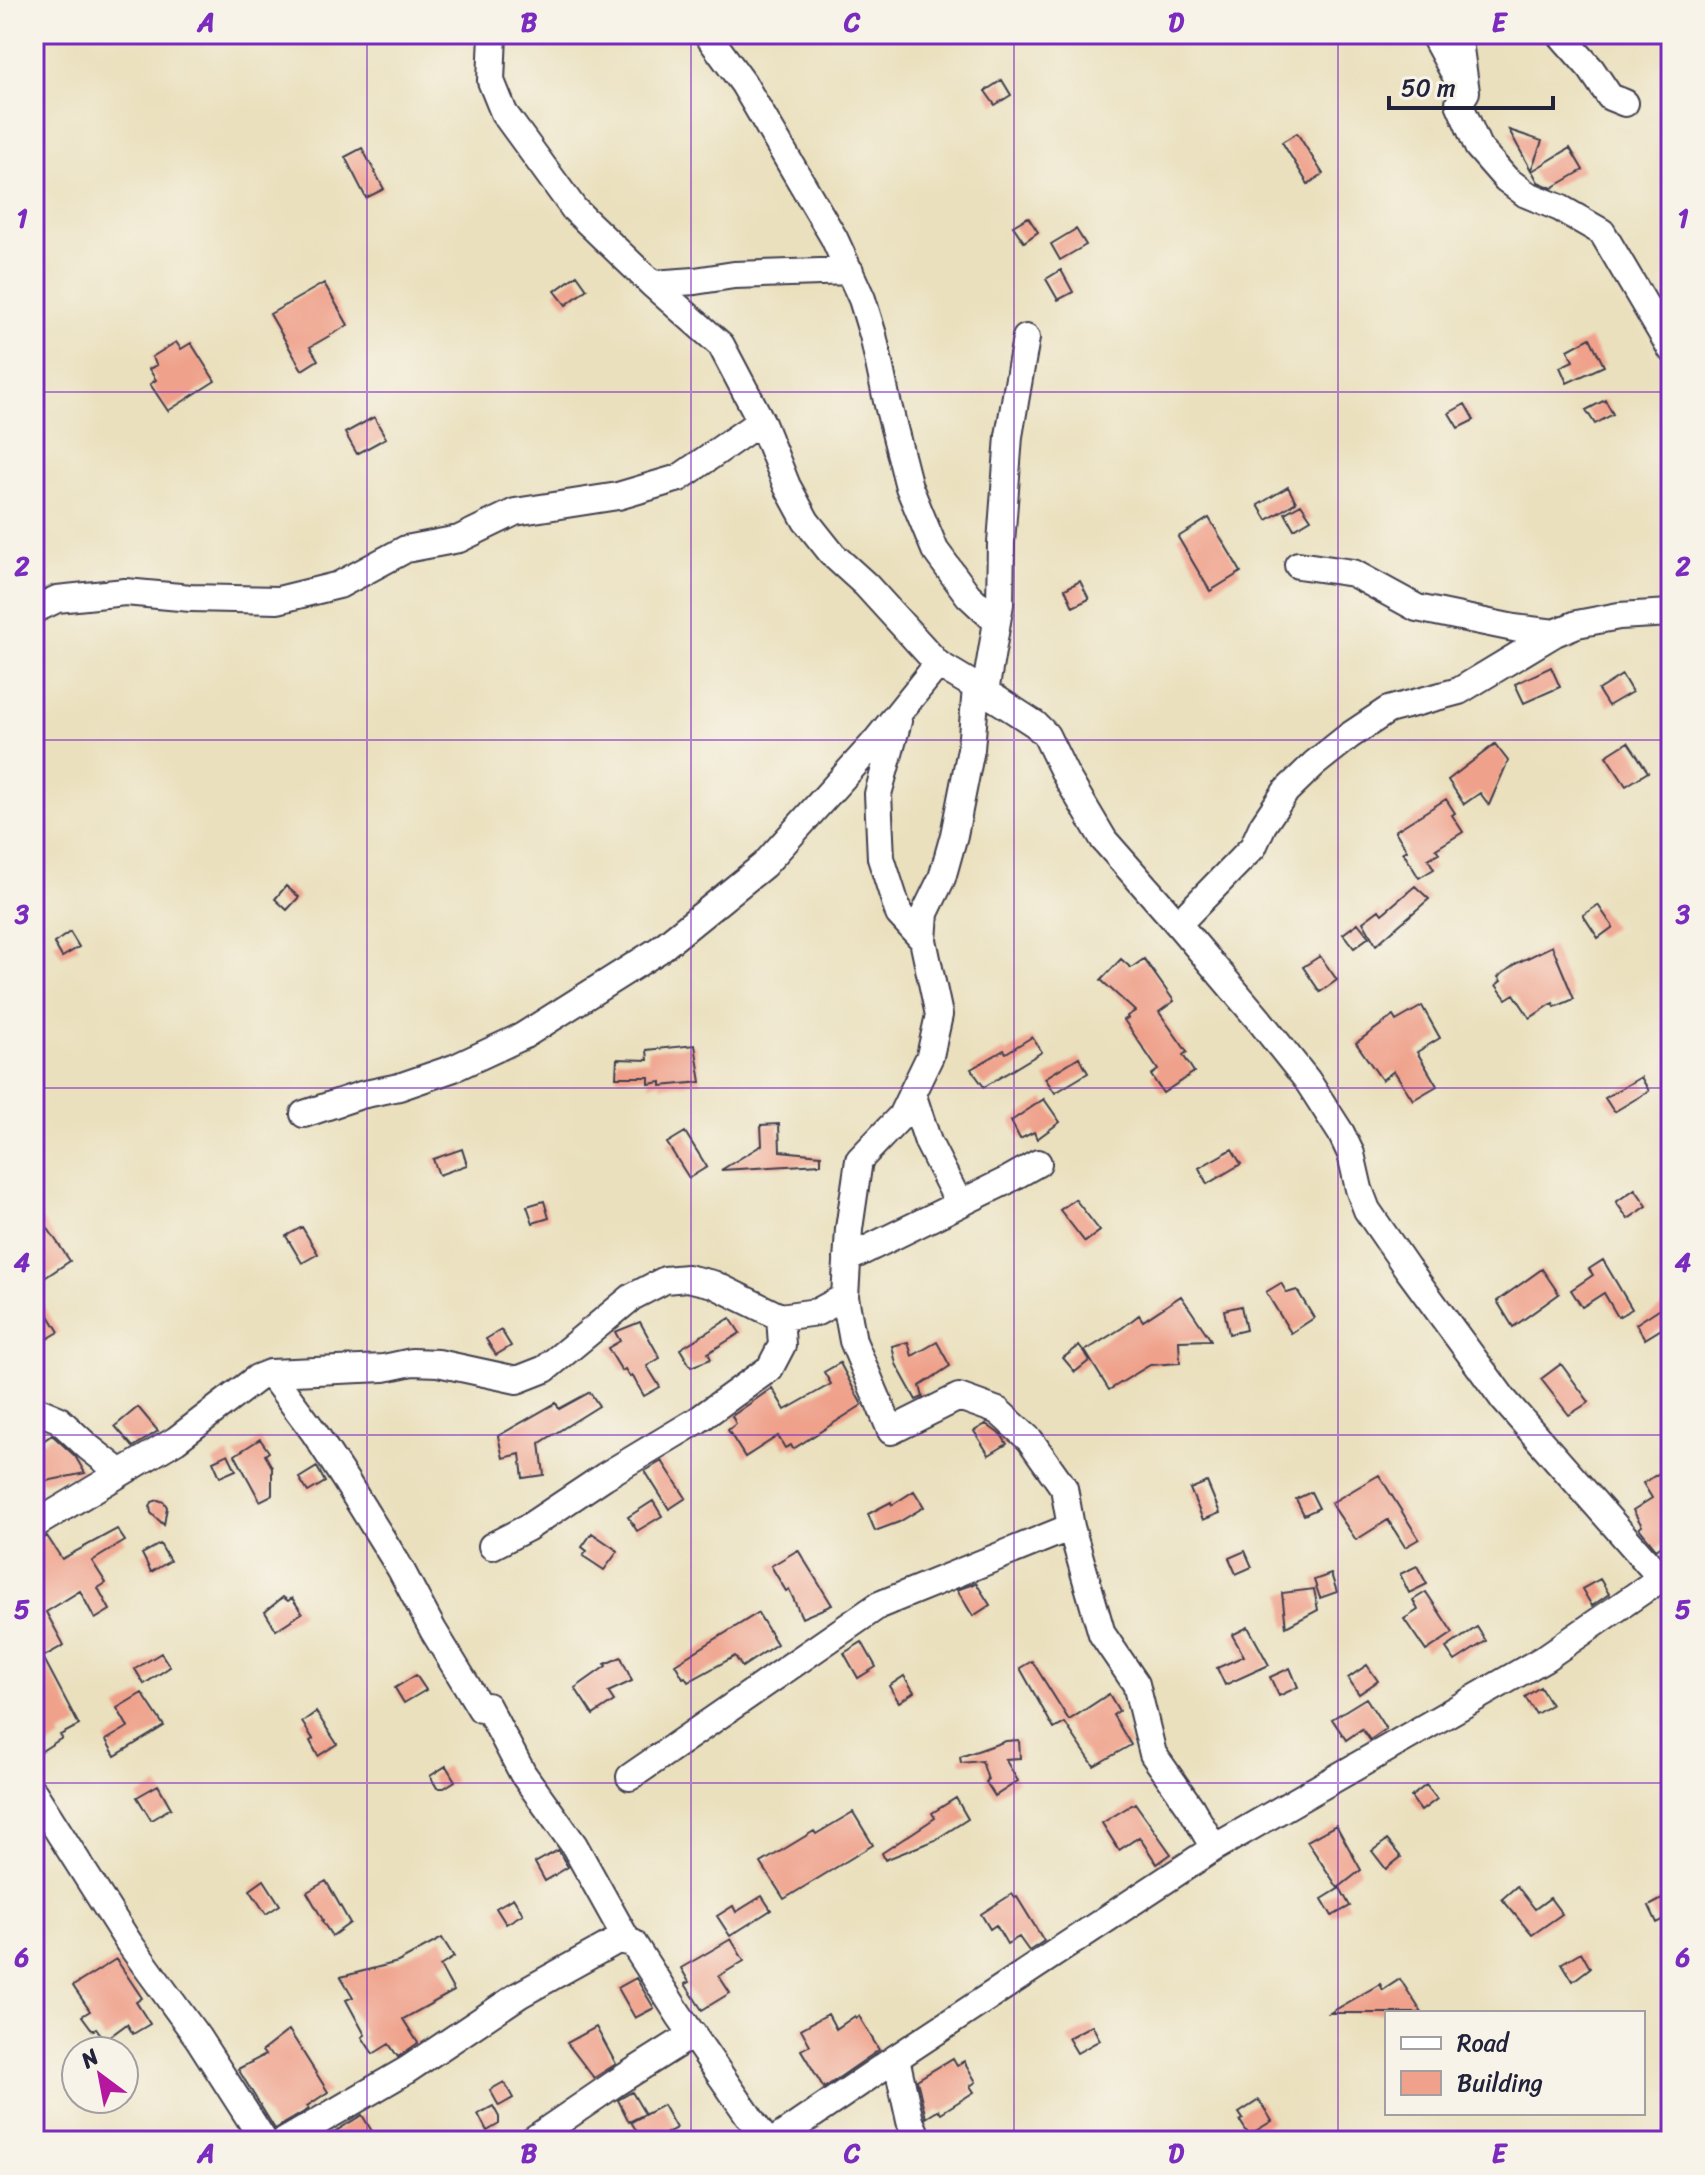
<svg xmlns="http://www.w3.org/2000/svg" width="1705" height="2175" viewBox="0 0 1705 2175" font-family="Sriracha,sans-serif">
  <rect width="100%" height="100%" fill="#f7f3e8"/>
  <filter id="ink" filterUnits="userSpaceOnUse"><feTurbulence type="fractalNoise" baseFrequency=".0125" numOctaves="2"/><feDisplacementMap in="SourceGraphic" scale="16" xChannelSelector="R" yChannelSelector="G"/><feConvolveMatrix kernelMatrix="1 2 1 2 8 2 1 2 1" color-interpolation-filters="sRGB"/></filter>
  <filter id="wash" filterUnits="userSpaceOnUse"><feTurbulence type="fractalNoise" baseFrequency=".006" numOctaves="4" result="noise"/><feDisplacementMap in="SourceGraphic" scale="32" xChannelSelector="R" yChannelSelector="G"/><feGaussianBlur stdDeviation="1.8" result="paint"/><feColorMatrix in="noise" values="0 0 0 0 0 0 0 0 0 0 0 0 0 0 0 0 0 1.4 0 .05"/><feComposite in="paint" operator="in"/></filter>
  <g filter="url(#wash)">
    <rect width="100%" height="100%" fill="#eae0bd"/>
    <g id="blocks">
      <path fill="#efa18b" d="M1002 80 1011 95 995 105 985 91Z
        M1509 130 1542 141 1531 170Z
        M1297 133 1323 174 1308 184 1282 142Z
        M362 148 384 189 366 198 345 157Z
        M1570 148 1583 170 1552 188 1538 182 1532 171Z
        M1028 217 1038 232 1024 242 1013 226Z
        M1076 229 1086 245 1060 260 1051 244Z
        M1061 270 1073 292 1058 300 1046 279Z
        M577 275 587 289 566 305 555 291Z
        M324 283 348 325 310 347 318 360 302 370 270 314Z
        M1590 338 1604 366 1567 383 1560 367 1573 361 1568 350Z
        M176 342 181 349 191 343 215 381 168 411 150 384 156 380 149 369 157 365 152 357Z
        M1605 400 1613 414 1595 424 1586 410Z
        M1465 404 1474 420 1458 428 1449 413Z
        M374 417 386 438 357 454 345 433Z
        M1288 487 1296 502 1267 520 1258 505Z
        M1301 504 1311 519 1294 529 1285 513Z
        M1209 518 1241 572 1210 591 1178 537Z
        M1080 581 1089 599 1073 607 1065 589Z
        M1551 667 1560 687 1524 703 1515 684Z
        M1622 675 1632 692 1608 706 1598 690Z
        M1628 742 1648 772 1626 786 1606 756Z
        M1495 744 1508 761 1489 805 1480 793 1464 804 1448 780Z
        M1446 799 1455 813 1452 815 1463 832 1436 849 1439 853 1428 859 1434 869 1419 878 1403 852 1407 850 1395 831Z
        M286 886 299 897 287 910 275 899Z
        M1415 886 1429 899 1376 945 1363 922 1379 910 1382 914Z
        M1598 905 1613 927 1598 938 1583 915Z
        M1358 923 1369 937 1354 948 1343 934Z
        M70 932 79 947 62 957 54 943Z
        M1552 946 1574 999 1555 1007 1553 1003 1530 1018 1514 994 1506 999 1496 985 1501 981 1498 977 1517 963Z
        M1320 956 1337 980 1320 992 1303 967Z
        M1121 959 1131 968 1144 959 1174 1001 1159 1012 1187 1052 1183 1055 1194 1072 1163 1093 1151 1075 1158 1070 1124 1020 1128 1018 1127 1016 1135 1011 1101 980Z
        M1422 1006 1440 1038 1417 1052 1437 1086 1413 1100 1394 1071 1382 1080 1356 1043 1393 1016 1396 1021Z
        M1032 1037 1042 1052 984 1087 971 1069 1004 1050 1006 1053Z
        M695 1045 701 1082 661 1086V1082L649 1084V1077H616L617 1059 648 1060 647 1050Z
        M1079 1057 1088 1073 1055 1093 1045 1078Z
        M1641 1077 1649 1091 1614 1112 1605 1098Z
        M1044 1099 1060 1122 1037 1139 1034 1132 1020 1139 1011 1121Z
        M779 1124 780 1151 821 1155V1164L721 1170 762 1145 761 1125Z
        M685 1132 707 1167 689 1178 667 1143Z
        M462 1149 467 1165 439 1175 433 1159Z
        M1232 1149 1241 1164 1207 1184 1199 1168Z
        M1635 1189 1647 1206 1628 1219 1616 1202Z
        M1075 1199 1100 1231 1085 1242 1060 1210Z
        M544 1201 549 1218 533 1223 527 1206Z
        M34 1208 70 1261 34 1285Z
        M302 1227 318 1254 302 1263 286 1236Z
        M1603 1260 1632 1309 1618 1317 1604 1293 1582 1307 1571 1290 1593 1275 1589 1269Z
        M1542 1269 1559 1294 1513 1327 1497 1301Z
        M1281 1283 1287 1293 1297 1290 1314 1318 1291 1333 1266 1292Z
        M34 1291 59 1332 40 1343 34 1332Z
        M1181 1296 1211 1340 1179 1341 1180 1363 1150 1365 1109 1390 1085 1351 1122 1328 1139 1315 1143 1321Z
        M1671 1301V1323L1645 1339 1636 1324Z
        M1241 1306 1246 1330 1229 1334 1224 1310Z
        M730 1318 740 1333 708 1353 711 1359 691 1367 680 1349Z
        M640 1322 660 1358 647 1366 660 1387 644 1396 632 1375 630 1377 625 1369 622 1371 608 1348 620 1341 615 1332Z
        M501 1330 511 1346 496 1355 486 1339Z
        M908 1342 912 1356 937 1342 950 1366 920 1386 923 1397 916 1400 896 1364 892 1346Z
        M1079 1346 1090 1360 1075 1372 1063 1358Z
        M840 1363 862 1405 793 1449 791 1445 785 1448 778 1436 745 1457 728 1430 736 1424 732 1416 772 1388 785 1410 831 1384 824 1372Z
        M1561 1364 1589 1402 1569 1415 1541 1379Z
        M590 1392 599 1406 540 1443 544 1475 523 1478 520 1454 503 1458 498 1436 556 1403 559 1409Z
        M138 1407 158 1431 133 1447 115 1426Z
        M986 1424 1002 1436 1007 1444 989 1455 974 1431Z
        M52 1435 75 1456 85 1473 42 1482 34 1469V1447Z
        M260 1439 269 1452 265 1455 272 1467V1495L260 1501 235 1455Z
        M228 1454 236 1470 220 1477 213 1461Z
        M662 1461 686 1498 669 1509 645 1471Z
        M1671 1466V1539L1656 1549 1639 1528 1642 1526 1633 1510 1652 1498 1643 1483Z
        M317 1467 325 1482 308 1492 299 1478Z
        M1379 1475 1419 1539 1405 1547 1388 1520 1356 1540 1331 1503Z
        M1207 1482 1220 1513 1203 1520 1190 1489Z
        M914 1491 924 1507 899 1522 875 1531 868 1514 891 1502 892 1505Z
        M1311 1492 1319 1508 1304 1515 1296 1499Z
        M158 1500 164 1502 167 1507 164 1525 151 1513 150 1507 152 1502Z
        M653 1501 662 1516 637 1531 628 1517Z
        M117 1529 125 1541 92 1561 106 1583 98 1588 110 1610 95 1619 80 1591 46 1612 64 1645 43 1657 79 1725 60 1735 62 1738 34 1756V1544L47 1536 62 1559Z
        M592 1533 618 1551 604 1570 583 1556 587 1551 582 1547Z
        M160 1544 170 1561 151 1572 142 1554Z
        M798 1550 832 1605 802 1618 789 1589 786 1591 771 1566Z
        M1245 1551 1252 1567 1236 1574 1229 1558Z
        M1417 1566 1427 1584 1409 1593 1400 1574Z
        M1331 1574 1337 1592 1320 1598 1314 1580Z
        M1600 1579 1609 1594 1592 1606 1582 1589Z
        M976 1583 990 1605 973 1616 957 1590Z
        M1314 1589 1318 1610 1286 1627 1282 1593Z
        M1426 1592 1453 1633 1426 1651 1404 1619 1418 1610 1413 1600Z
        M283 1597 288 1601 292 1598 302 1613 276 1630 265 1612Z
        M758 1613 777 1644 742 1667 735 1656 688 1682 685 1677 683 1678 675 1664Z
        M1248 1627 1269 1665 1225 1685 1217 1668 1244 1656 1232 1635Z
        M1477 1627 1486 1641 1455 1661 1446 1648Z
        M862 1642 876 1667 858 1678 844 1653Z
        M161 1653 170 1667 144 1684 135 1669Z
        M621 1657 632 1681 608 1692 614 1701 593 1715 575 1688 606 1666 605 1664Z
        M1032 1661 1069 1720 1109 1694 1119 1711 1113 1715 1131 1745 1094 1766 1065 1723 1054 1729 1020 1668Z
        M1367 1665 1378 1681 1359 1694 1348 1678Z
        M1290 1668 1298 1687 1279 1696 1270 1677Z
        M416 1675 426 1690 404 1703 395 1688Z
        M904 1676 914 1692 899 1702 889 1686Z
        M1540 1687 1551 1705 1536 1714 1525 1697Z
        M142 1693 164 1726 115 1756 106 1740 128 1727 117 1708Z
        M1366 1698 1386 1729 1370 1740 1362 1729 1346 1740 1332 1719Z
        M316 1712 337 1744 318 1756 310 1741 313 1739 302 1722Z
        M1019 1740 1020 1758 1005 1759 1018 1781 995 1796 986 1782 988 1780 982 1761 961 1763 960 1757 1006 1741Z
        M446 1766 455 1781 444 1788H437L430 1776Z
        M158 1785 171 1808 151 1820 137 1797Z
        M1426 1785 1437 1799 1421 1811 1411 1797Z
        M956 1798 968 1819 935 1840 885 1860 882 1853 935 1818 932 1813Z
        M1135 1803 1171 1854 1157 1864 1139 1837 1119 1850 1102 1823Z
        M853 1812 873 1845 784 1899 761 1863 814 1831 816 1834Z
        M1336 1825 1361 1870 1338 1888 1307 1841Z
        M1387 1840 1401 1857 1386 1869 1372 1851Z
        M558 1850 568 1867 545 1881 535 1863Z
        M264 1880 280 1905 266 1914 250 1890Z
        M326 1881 350 1923 332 1936 322 1921 323 1920 307 1892Z
        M1517 1886 1535 1909 1550 1898 1562 1914 1532 1935 1502 1899Z
        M1340 1888 1350 1906 1332 1916 1322 1899Z
        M1012 1894 1015 1898 1017 1897 1044 1941 1029 1951 1019 1937 1007 1944 996 1925 990 1929 981 1914Z
        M762 1896 771 1910 730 1936 717 1916 733 1906 736 1912Z
        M513 1898 523 1914 506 1924 496 1908Z
        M1664 1898 1671 1916 1657 1923 1649 1906Z
        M442 1938 454 1957 440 1966 454 1991 403 2019 418 2043 398 2057 389 2044 373 2054 362 2037 365 2035 346 2000 353 1997 341 1977 398 1962Z
        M731 1939 744 1961 719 1976 730 1993 702 2010 685 1984 689 1982 681 1968Z
        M1581 1952 1590 1968 1573 1981 1562 1963Z
        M116 1959 142 1998 136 2002 150 2024 133 2034 127 2024 105 2040 96 2028 93 2031 82 2016 90 2011 73 1986Z
        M636 1978 654 2008 635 2018 618 1988Z
        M1400 1979 1422 2013H1330L1380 1984 1383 1990Z
        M828 2014 836 2029 855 2016 856 2018 859 2016 879 2050 824 2088 801 2050 810 2045 801 2029Z
        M1092 2025 1100 2040 1077 2053 1068 2038Z
        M596 2027 616 2064 594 2078 567 2043Z
        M289 2030 328 2092 307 2106 309 2109 275 2129 238 2069 265 2055 262 2051Z
        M953 2058 957 2065 964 2061 976 2082 970 2086 974 2092 941 2113 939 2110 926 2118 917 2080Z
        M504 2082 513 2098 499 2106 490 2090Z
        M632 2092 645 2114 629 2122 618 2100Z
        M1259 2100 1272 2121 1249 2135 1240 2121 1243 2119 1239 2113Z
        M663 2105 676 2128 653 2141H643L631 2122Z
        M493 2106 499 2117V2124L487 2131 478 2114Z
        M362 2115 378 2141H320Z"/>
    </g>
  </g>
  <g filter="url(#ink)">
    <use href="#blocks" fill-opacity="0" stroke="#403e4e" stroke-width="2"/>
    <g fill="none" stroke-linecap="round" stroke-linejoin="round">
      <defs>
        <path id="minor" d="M493 34 491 81 504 113 574 209 652 284 721 345 761 421 787 486 806 521 833 555 866 585 938 664 998 700 1035 724 1046 735 1066 776 1104 840 1178 924 1260 1021 1307 1080 1341 1133 1351 1154 1359 1189 1367 1210 1407 1268 1504 1400 1661 1578 1671 1586
          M707 34 743 83 834 238 862 299 873 335 887 401 909 487 935 550 968 595 997 622
          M1433 34 1458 80
          M1458 34 1466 92 1459 103 1478 147 1506 179 1526 194 1560 208 1602 232 1671 349
          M1560 34 1591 69 1610 97 1625 103
          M652 284 695 281 734 275 850 271
          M1298 565 1353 573 1417 608 1514 628 1555 633 1577 624 1619 616 1671 613
          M34 610 57 599 125 592 191 598 278 600 339 585 406 549 459 539 515 512 618 496 679 478 761 421
          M976 687 971 749 954 835 942 878 925 913 923 940 939 1015 930 1056 901 1116 859 1160 849 1229 845 1297 853 1341 891 1431 959 1397 998 1411 1030 1440 1064 1488 1071 1527 1102 1634 1136 1684 1153 1754 1191 1808 1214 1848
          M985 692 1000 604 1001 543 1009 436 1026 338
          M898 721 878 794 881 858 899 914 923 940
          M1178 924 1253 847 1263 825 1286 791 1314 764 1349 736 1388 710 1459 691 1555 633
          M912 1093 928 1142 959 1203
          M304 1114 361 1095 399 1087 454 1068 523 1036 659 950 764 865 876 741 938 664
          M847 1259 1006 1181 1038 1163
          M270 1373 314 1432 346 1481 400 1568 433 1630 481 1709
          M34 1409 58 1419 88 1447 121 1473
          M34 1525 176 1440 257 1378 270 1373 384 1368 412 1362 438 1363 517 1380 545 1369 632 1297 665 1280 687 1278 713 1284 780 1317 817 1312 845 1297
          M492 1546 527 1528 605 1476 698 1420 770 1368 782 1345 780 1317
          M487 1706 523 1774 574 1845 627 1940
          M630 1777 879 1605 1071 1527
          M34 1793 129 1943 198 2038 264 2141
          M896 2058 910 2121 919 2141
          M285 2141 407 2070 519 1995 618 1940 633 1943 679 2015 766 2141
          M531 2141 617 2082 693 2034
          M774 2141 896 2058 1214 1848 1545 1658 1661 1578"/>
      </defs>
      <use href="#minor" stroke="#403e4e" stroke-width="30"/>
      <use href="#minor" stroke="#fff" stroke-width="26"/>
    </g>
  </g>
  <path fill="none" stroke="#7b2cbf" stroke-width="2" stroke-opacity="0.55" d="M367 34V2141M691 34V2141M1014 34V2141M1338 34V2141M34 392H1671M34 740H1671M34 1088H1671M34 1435H1671M34 1783H1671"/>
  <rect width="1705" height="2175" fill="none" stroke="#f7f3e8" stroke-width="88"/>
  <rect x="1385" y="2011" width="260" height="104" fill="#f7f3e8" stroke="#a29fa3" stroke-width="2"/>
  <rect x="1401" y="2037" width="40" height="12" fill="#ffffff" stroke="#a29fa3" stroke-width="2"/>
  <text x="1457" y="2051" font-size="24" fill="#22223b">Road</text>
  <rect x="1401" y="2071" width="40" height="24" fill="#efa18b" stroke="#a29fa3" stroke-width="2"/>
  <text x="1457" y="2091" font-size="24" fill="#22223b">Building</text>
  <g transform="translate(100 2075) rotate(328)"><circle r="38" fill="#f7f3e8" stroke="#a29fa3" stroke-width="2"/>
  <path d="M0-6L14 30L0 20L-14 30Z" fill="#b5179e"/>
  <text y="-12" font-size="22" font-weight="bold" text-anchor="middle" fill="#22223b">N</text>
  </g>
  <path d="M1389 96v12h164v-12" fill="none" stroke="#22223b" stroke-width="4"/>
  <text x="1401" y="96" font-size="24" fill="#22223b" stroke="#f7f3e8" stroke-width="6" paint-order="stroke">50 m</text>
  <rect x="44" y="44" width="1617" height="2087" fill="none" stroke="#7b2cbf" stroke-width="3"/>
  <g font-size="26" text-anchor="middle" font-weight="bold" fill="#7b2cbf">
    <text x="206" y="31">A</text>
    <text x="529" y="31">B</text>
    <text x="852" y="31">C</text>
    <text x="1176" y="31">D</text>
    <text x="1499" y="31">E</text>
    <text x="22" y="227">1</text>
    <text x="1683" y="227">1</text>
    <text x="22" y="575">2</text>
    <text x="1683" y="575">2</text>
    <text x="22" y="923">3</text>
    <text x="1683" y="923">3</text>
    <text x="22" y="1271">4</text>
    <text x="1683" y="1271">4</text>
    <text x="22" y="1618">5</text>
    <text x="1683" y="1618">5</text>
    <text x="22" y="1966">6</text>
    <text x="1683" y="1966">6</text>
    <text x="206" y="2162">A</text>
    <text x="529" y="2162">B</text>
    <text x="852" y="2162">C</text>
    <text x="1176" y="2162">D</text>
    <text x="1499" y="2162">E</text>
  </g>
</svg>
